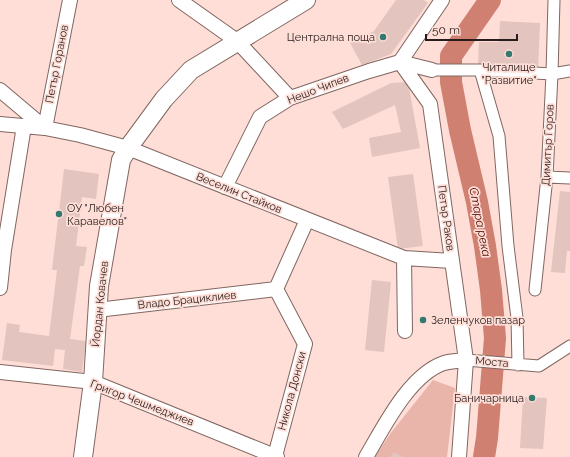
<svg xmlns="http://www.w3.org/2000/svg" width="570" height="457" viewBox="0 0 570 457" font-family="Raleway,sans-serif">
  <rect width="100%" height="100%" fill="#feded7"/>
  <path fill="#e9b4a9" d="M433 380 455 388 447 457H375L390 434Z"/>
  <g fill="none" stroke-linecap="round" stroke-linejoin="round">
    <path stroke="#cf8071" stroke-width="22" d="M484 457 487 438 495 338 491 290 485 246 477 202 460 130 451 82V56L490 0"/>
  </g>
  <path fill="#e3c4be" d="M396 0H424L428 3 391 54 362 65 350 43 374 31Z
    M500 21 540 23 538 69 478 66 479 42H499Z
    M408 82 420 148 372 157 369 138 401 132 395 105 343 129 332 112 391 83Z
    M64 169 99 174 96 199 82 197 76 246 87 247 84 266H80L70 339 86 341 82 372 63 369 65 350 55 349 53 366 2 360 7 323 20 325 19 332 49 336 57 270H52Z
    M413 174 423 246 398 249 388 177Z
    M560 191 570 192V251H567L565 273 551 272Z
    M372 280 391 282 384 352 365 350Z
    M523 397 547 398 543 449 520 448Z
    M394 452 403 457H390Z"/>
  <g fill="none" stroke-linecap="round" stroke-linejoin="round">
    <defs>
      <path id="pedestrian" d="M432 70H480L552 74 570 71
        M480 70 499 136 508 246 517 318 518 365
        M547 177 570 178
        M535 290 547 177 552 74 554 0
        M466 360 539 366 570 346"/>
      <path id="minor" d="M179 0 237 41 290 98
        M442 0 400 62 430 104 466 360 459 457
        M0 90 45 128 70 0
        M0 124 45 128 80 135 128 148 404 258 405 331
        M225 187 260 117 290 98 369 71 400 62 432 70
        M404 258 452 261
        M0 288 4 250 24 126
        M97 310 276 289
        M0 372 93 382 277 457
        M267 456H275L305 344 276 289 307 220
        M366 457C384 427 409 375 444 363 451 361 459 361 466 360"/>
      <path id="tertiary" d="M83 457 93 382 99 286 121 160 128 148 164 99 191 70 306 0"/>
    </defs>
    <use href="#pedestrian" stroke="#816660" stroke-width="13"/>
    <use href="#minor" stroke="#816660" stroke-width="16"/>
    <use href="#tertiary" stroke="#816660" stroke-width="20"/>
    <use href="#pedestrian" stroke="#fff" stroke-width="11"/>
    <use href="#minor" stroke="#fff" stroke-width="14"/>
    <use href="#tertiary" stroke="#fff" stroke-width="18"/>
  </g>
  <g fill="#34796f" stroke="#feded7" stroke-width="1.5">
    <circle cx="383" cy="37" r="4"/>
    <circle cx="509" cy="54" r="4"/>
    <circle cx="59" cy="214" r="4"/>
    <circle cx="423" cy="320" r="4"/>
    <circle cx="532" cy="398" r="4"/>
  </g>
  <g text-anchor="middle" dominant-baseline="central" stroke-width="3.5" stroke-linejoin="round" paint-order="stroke">
    <g font-size="11" fill="#271c1a" stroke="#feded7" text-anchor="end">
      <text x="375" y="37">Централна поща</text>
      <text x="509" y="67" text-anchor="middle">Читалище<tspan x="509" dy="13">"Развитие"</tspan></text>
      <text x="67" y="208" text-anchor="start">ОУ "Любен<tspan x="67" dy="13">Каравелов"</tspan></text>
      <text x="431" y="320" text-anchor="start">Зеленчуков пазар</text>
      <text x="524" y="398">Баничарница</text>
    </g>
    <g font-size="11" fill="#271c1a" stroke="#feded7">
      <text transform="translate(57 64) rotate(-79)">Петър Горанов</text>
      <text transform="translate(318 89) rotate(-21)">Нешо Чипев</text>
      <text transform="translate(548 145) rotate(-87)">Димитър Горов</text>
      <text transform="translate(239 193) rotate(22)">Веселин Стайков</text>
      <text transform="translate(446 218) rotate(82)">Петър Раков</text>
      <text transform="translate(187 300) rotate(-6)">Владо Брациклиев</text>
      <text transform="translate(100 304) rotate(-84)">Йордан Ковачев</text>
      <text transform="translate(492 362) rotate(5)">Моста</text>
      <text transform="translate(292 391) rotate(-75)">Никола Донски</text>
      <text transform="translate(142 403) rotate(21)">Григор Чешмеджиев</text>
    </g>
    <g font-size="12" font-style="italic" fill="#530a02" stroke="#feded7">
      <text transform="translate(480 222) rotate(79)">Стара река</text>
    </g>
  </g>
  <path d="M426 34v6h91v-6" fill="none" stroke="#271c1a" stroke-width="2"/>
  <text x="432" y="34" font-size="12" fill="#271c1a" stroke="#feded7" stroke-width="3" paint-order="stroke">50 m</text>
</svg>
